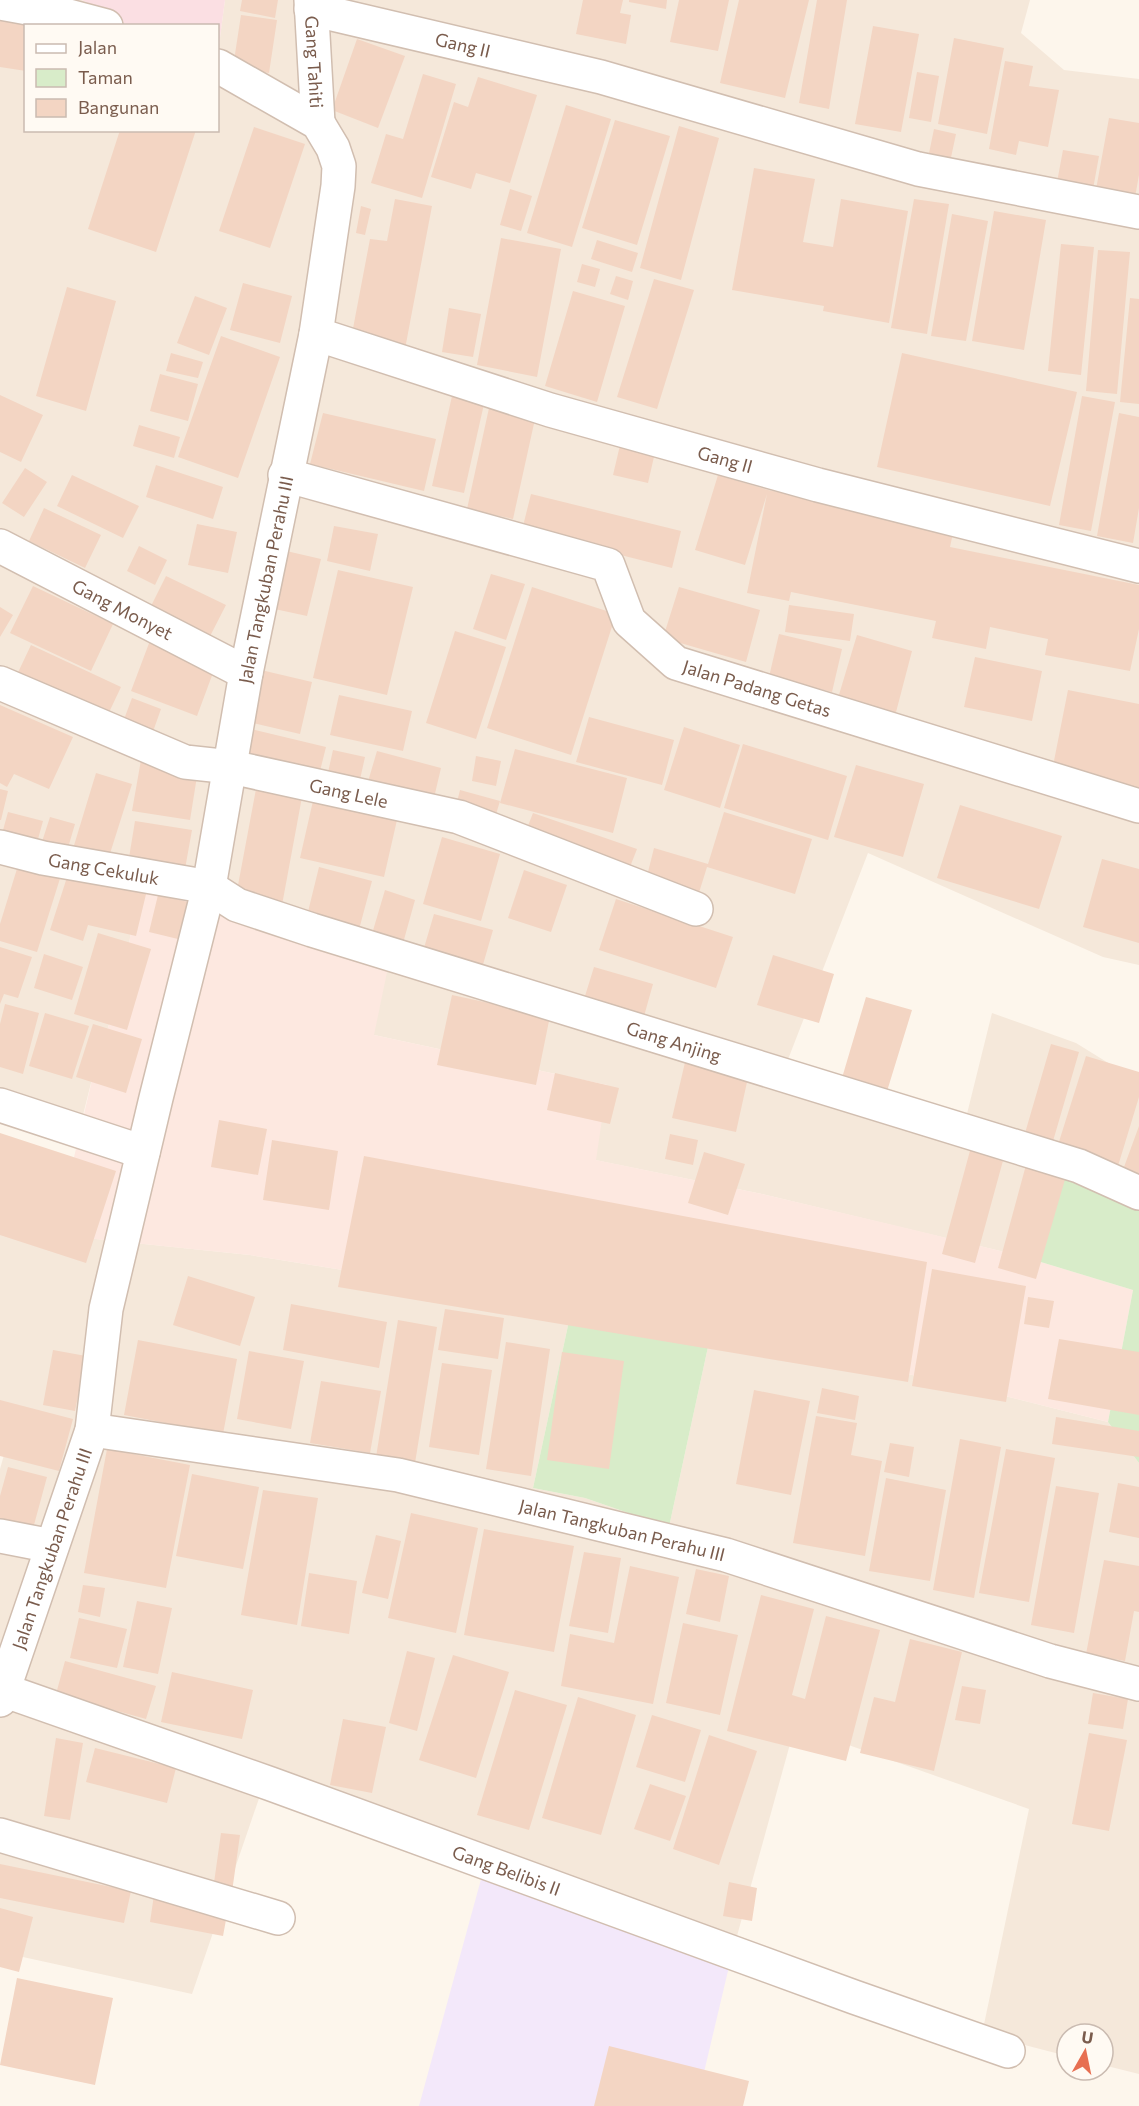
<svg xmlns="http://www.w3.org/2000/svg" width="1139" height="2106" viewBox="0 0 1139 2106" font-family="Commissioner,sans-serif">
  <rect width="100%" height="100%" fill="#fdf6ec"/>
  <path fill="#f5e8da" d="M0 0H82L128 25 26 26V130H218V52L225 0H1030L1021 33 1064 70 1139 79V965L1103 957 868 853 787 1062 963 1130 992 1013 1076 1043 1139 1082V1205L1021 1256 762 1194 595 1160 607 1085 374 1035 138 878 125 975 94 1071 77 1139 0 1112Z
    M0 1229 250 1255 572 1307 533 1488 585 1498 669 1527 711 1333 965 1386 1108 1422 1139 1463V2074L1103 2065V2034H1067V2056L982 2034 1029 1809 795 1726 732 1954 267 1775 192 1994 0 1952V1469L4 1455 0 1454Z"/>
  <path fill="#fde8e0" d="M138 877 392 948 374 1035 607 1085 596 1160 762 1194 906 1228 1021 1256 1133 1290 1108 1422 965 1386 711 1333 572 1307 250 1255 56 1235 94 1071 125 975Z"/>
  <path fill="#f3e8fa" d="M489 1850 732 1954 696 2106H419Z"/>
  <path fill="#fbdfe3" d="M82 0H225L218 52V26L128 25Z"/>
  <path fill="#d8ecc9" d="M1049 1161 1139 1205V1463L1108 1422 1133 1290 1021 1256Z
    M572 1307 711 1333 669 1527 585 1498 533 1488Z"/>
  <path fill="#f3d5c3" d="M242 0H278L275 18 240 11Z
    M583 0H623L620 13 631 15 626 44 576 34Z
    M629 0H667L666 9 629 2Z
    M679 0H729L718 51 670 42Z
    M739 0H809L785 98 720 83Z
    M817 0H847L829 109 799 103Z
    M0 12 53 26H26V71L0 67Z
    M241 15 277 20 269 73 233 67Z
    M873 26 919 34 901 132 855 124Z
    M954 38 1004 48 987 134 938 124Z
    M357 39 405 56 378 128 332 110Z
    M1005 61 1033 66 1029 86 1059 90 1048 147 1019 141 1016 155 989 149Z
    M917 72 939 76 931 122 909 118Z
    M423 74 456 84 422 198 371 183 386 134 403 139Z
    M478 77 537 95 510 183 476 173 471 189 431 177 454 102 468 107Z
    M566 105 611 119 572 247 527 233Z
    M1109 118 1139 123V175L1134 203 1095 195Z
    M615 120 670 136 637 245 582 228Z
    M679 126 719 138 681 280 640 268Z
    M254 127 305 144 270 248 219 231Z
    M934 129 956 134 949 167 927 163Z
    M120 130H196L156 252 88 229Z
    M1063 150 1099 156 1091 200 1055 193Z
    M754 168 815 179 803 242 833 247 841 199 908 211 889 323 823 311 824 306 732 290Z
    M510 189 532 196 521 231 500 225Z
    M395 199 432 206 405 349 351 339 370 239 387 241Z
    M914 199 949 204 927 334 891 328Z
    M361 206 371 209 365 235 356 233Z
    M994 211 1046 220 1024 350 972 341Z
    M952 214 988 221 966 341 931 336Z
    M501 238 561 249 537 377 477 365Z
    M597 240 638 253 632 272 591 259Z
    M1061 244 1094 247 1081 375 1048 371Z
    M1098 250 1130 252 1117 394 1086 391Z
    M582 264 600 269 595 287 577 282Z
    M616 276 633 281 628 300 610 294Z
    M654 279 694 290 657 409 617 397Z
    M243 283 292 296 280 343 230 330Z
    M67 287 116 301 86 411 36 396Z
    M573 291 625 306 597 402 545 386Z
    M195 296 227 308 209 355 177 343Z
    M1130 298 1139 299V404L1120 402Z
    M449 308 481 314 473 357 442 352Z
    M221 336 280 357 238 478 178 457Z
    M171 353 203 362 198 378 166 371Z
    M902 353 1077 392 1050 506 877 467Z
    M160 374 198 384 188 421 150 411Z
    M0 395 43 415 21 462 0 452Z
    M452 396 484 404 464 493 432 486Z
    M1082 396 1115 402 1091 531 1059 525Z
    M489 408 535 419 513 519 467 509Z
    M323 413 436 439 424 491 310 464Z
    M1119 413 1139 417V508L1133 543 1097 536Z
    M139 425 180 437 174 458 133 446Z
    M621 441 656 448 648 483 613 475Z
    M156 465 223 487 213 519 146 497Z
    M25 468 47 482 24 517 2 503Z
    M72 475 139 506 123 538 57 506Z
    M718 475 768 490 954 528 950 547 1139 585V629L1130 671 1045 655 1048 639 990 627 986 649 932 638 936 621 791 592 789 601 747 593 767 494 745 565 695 550Z
    M531 494 681 531 672 568 522 530Z
    M44 508 101 535 85 568 29 541Z
    M197 524 237 532 228 573 188 565Z
    M334 526 378 534 370 571 327 561Z
    M139 546 167 560 155 585 127 571Z
    M282 550 321 559 307 616 270 608Z
    M338 570 413 587 387 695 313 678Z
    M491 574 525 584 506 640 473 629Z
    M166 576 226 605 205 646 145 618Z
    M33 586 113 624 91 671 10 633Z
    M532 587 616 614 571 755 487 728Z
    M679 587 760 610 746 662 663 638Z
    M789 605 854 614 850 641 785 632Z
    M0 607 13 615 0 637Z
    M455 631 506 647 476 739 426 723Z
    M779 634 842 649 832 692 769 677Z
    M857 635 912 651 895 716 838 698Z
    M151 638 217 662 197 716 131 691Z
    M31 645 121 687 103 725 13 683Z
    M975 657 1042 671 1032 721 964 707Z
    M261 670 312 682 300 734 249 722Z
    M1068 690 1139 704V788L1052 771Z
    M339 695 412 711 403 751 330 735Z
    M132 698 161 709 150 740 120 730Z
    M0 705 73 737 49 789 14 774 7 787 0 783Z
    M589 717 674 740 662 785 576 762Z
    M684 727 740 745 720 808 664 790Z
    M247 728 326 747 319 775 240 758Z
    M743 744 847 776 828 840 724 808Z
    M515 749 627 778 613 833 500 803Z
    M333 750 365 757 359 784 327 777Z
    M377 751 441 768 433 802 367 785Z
    M476 756 501 761 496 786 472 781Z
    M141 760 198 770 190 820 132 811Z
    M856 765 924 784 903 857 834 837Z
    M96 773 132 784 107 863 72 852Z
    M0 789 8 791 1 820H0Z
    M256 789 302 797 282 905 236 896Z
    M460 790 500 801 494 821 455 810Z
    M313 801 397 820 384 877 300 858Z
    M960 805 1062 836 1039 909 937 878Z
    M8 812 43 821 35 850 0 841Z
    M724 812 812 839 795 894 707 867 697 899 645 884 654 848 708 864Z
    M533 813 637 849 628 872 524 836Z
    M50 817 75 824 65 858 39 851Z
    M135 821 192 830 183 880 127 870Z
    M442 837 500 854 481 921 423 904Z
    M20 859 62 872 37 952 0 941V924Z
    M1102 859 1139 869V943L1083 927Z
    M319 867 372 881 357 937 305 924Z
    M524 870 567 885 551 932 508 918Z
    M69 871 147 890 136 936 88 925 83 941 50 930Z
    M385 890 415 900 400 954 369 944Z
    M158 895 188 902 178 939 149 932Z
    M616 899 733 937 716 988 599 950Z
    M434 914 493 930 480 975 421 958Z
    M98 933 151 949 127 1030 74 1014Z
    M0 947 32 957 18 998 4 994 0 1004Z
    M44 954 83 967 72 1000 34 988Z
    M773 955 834 974 819 1023 757 1005Z
    M594 967 653 984 641 1027 581 1009Z
    M452 995 550 1016 536 1085 437 1065Z
    M866 997 912 1010 884 1101 839 1088Z
    M5 1004 39 1013 23 1074 0 1067V1024Z
    M45 1013 89 1026 72 1079 29 1066Z
    M93 1024 142 1039 126 1093 76 1077Z
    M1051 1044 1079 1052 1051 1148 1023 1140Z
    M1086 1056 1139 1072V1097L1118 1166 1057 1148Z
    M686 1058 749 1073 736 1132 672 1118Z
    M555 1073 619 1088 610 1124 547 1110Z
    M219 1120 267 1129 258 1175 211 1167Z
    M1139 1126V1185L1120 1178Z
    M0 1133 116 1171 86 1263 0 1235Z
    M670 1134 698 1140 693 1165 665 1159Z
    M272 1140 338 1151 329 1210 263 1200Z
    M971 1147 1004 1157 975 1263 942 1254Z
    M704 1152 745 1164 728 1215 688 1203Z
    M364 1156 927 1262 908 1382 338 1287Z
    M1026 1165 1066 1176 1036 1279 998 1268Z
    M932 1269 1026 1286 1006 1402 912 1386Z
    M188 1276 255 1297 240 1346 173 1325Z
    M1028 1297 1054 1301 1049 1328 1024 1324Z
    M291 1304 387 1322 379 1368 283 1350Z
    M445 1309 504 1318 498 1359 438 1350Z
    M398 1320 437 1327 415 1463 376 1457Z
    M1059 1339 1139 1352V1415L1048 1399Z
    M138 1340 237 1359 223 1434 124 1415Z
    M506 1342 550 1349 531 1476 486 1469Z
    M53 1350 86 1356 75 1411 43 1405Z
    M249 1351 304 1361 291 1429 237 1419Z
    M562 1352 624 1361 609 1469 547 1460Z
    M442 1363 492 1370 479 1455 429 1447Z
    M321 1381 381 1391 370 1453 310 1443Z
    M822 1388 859 1396 855 1420 817 1413Z
    M754 1390 810 1401 791 1495 736 1484Z
    M0 1400 73 1419 59 1471 0 1456Z
    M816 1416 857 1423 851 1455 882 1461 865 1556 793 1543Z
    M1056 1417 1139 1431V1457L1052 1444Z
    M960 1439 1001 1447 974 1598 933 1590Z
    M890 1443 914 1447 909 1477 884 1472Z
    M107 1449 190 1465 166 1588 84 1573Z
    M1006 1449 1055 1458 1029 1602 979 1593Z
    M8 1467 47 1477 31 1536 0 1527V1496Z
    M192 1474 259 1487 243 1569 176 1556Z
    M886 1478 946 1490 930 1581 869 1571Z
    M1118 1483 1139 1487V1538L1109 1532Z
    M1056 1486 1099 1493 1074 1633 1031 1625Z
    M263 1490 318 1498 297 1625 241 1615Z
    M411 1513 478 1528 456 1633 388 1618Z
    M484 1529 574 1546 554 1652 464 1635Z
    M376 1535 401 1541 388 1599 362 1593Z
    M584 1552 621 1558 608 1633 569 1626Z
    M1104 1560 1139 1566V1612L1134 1611 1125 1661 1086 1654Z
    M630 1566 679 1577 653 1704 561 1686 570 1634 614 1643Z
    M696 1569 729 1576 720 1622 686 1614Z
    M309 1573 357 1581 349 1634 301 1626Z
    M83 1585 105 1588 100 1617 78 1612Z
    M761 1595 814 1609 792 1695 805 1699 826 1616 880 1630 846 1761 727 1731Z
    M137 1601 172 1608 158 1674 123 1667Z
    M79 1618 127 1629 117 1668 70 1658Z
    M683 1623 738 1635 720 1715 666 1703Z
    M910 1639 962 1652 934 1771 860 1753 874 1697 895 1702Z
    M407 1651 435 1658 417 1731 389 1723Z
    M453 1655 509 1672 476 1778 419 1760Z
    M65 1661 156 1686 146 1719 56 1694Z
    M172 1672 253 1690 242 1739 161 1722Z
    M962 1686 986 1690 980 1724 955 1720Z
    M515 1690 567 1705 529 1830 477 1815Z
    M1093 1693 1128 1699 1123 1729 1088 1724Z
    M578 1697 636 1715 601 1835 542 1818Z
    M652 1715 701 1730 685 1782 636 1767Z
    M343 1719 386 1727 372 1793 330 1785Z
    M1089 1733 1127 1740 1109 1831 1072 1824Z
    M709 1735 757 1751 719 1865 673 1849Z
    M56 1738 83 1743 70 1820 44 1816Z
    M95 1748 176 1768 167 1803 86 1782Z
    M650 1784 686 1796 670 1841 634 1829Z
    M221 1833 240 1835 231 1899 212 1897Z
    M0 1864 131 1891 124 1923 0 1898Z
    M729 1882 757 1888 752 1921 723 1916Z
    M154 1895 228 1909 223 1936 150 1922Z
    M0 1908 33 1917 19 1972 0 1967Z
    M17 1978 113 1998 95 2085 0 2065Z
    M609 2046 749 2081 743 2106H594Z"/>
  <g fill="none" stroke-linecap="round" stroke-linejoin="round">
    <defs>
      <g id="street">
        <path id="s1" d="M311 0 318 123"/>
        <path d="M0 3 61 14 106 26"/>
        <path id="s2" d="M311 9 601 77 918 169 1139 212"/>
        <path id="s3" d="M316 334 550 410 818 485 1139 566"/>
        <path id="s4" d="M285 475 608 565 629 621 676 663 1139 806"/>
        <path id="s5" d="M0 546 246 673"/>
        <path id="s6" d="M0 683 185 762 231 767 459 817 696 909"/>
        <path id="s7" d="M0 847 43 858 209 887 237 905 312 930 1079 1166 1139 1193"/>
        <path d="M0 1105 143 1152"/>
        <path id="s8" d="M92 1430 398 1475 726 1555 1050 1661 1139 1684"/>
        <path d="M0 1536 52 1546"/>
        <path id="s9" d="M0 1689 271 1784 854 1997 1008 2051"/>
        <path id="s10" d="M0 1700 92 1430 106 1309 156 1098 209 887 246 673 316 334 338 186 339 166 333 148 318 123 218 66"/>
        <path d="M0 1835 278 1918"/>
      </g>
    </defs>
    <use href="#street" stroke="#d1beb0" stroke-width="36"/>
    <use href="#street" stroke="#fff" stroke-width="33"/>
  </g>
  <g text-anchor="middle" dominant-baseline="central" stroke-width="4.5" stroke-linejoin="round" paint-order="stroke">
    <g font-size="18" fill="#7a5c4d" stroke="#fffaf3">
      <text stroke="none"><textPath href="#s2" startOffset="156">Gang II</textPath></text>
      <text stroke="none"><textPath href="#s1" startOffset="62">Gang Tahiti</textPath></text>
      <text stroke="none"><textPath href="#s3" startOffset="428">Gang II</textPath></text>
      <text stroke="none"><textPath href="#s10" startOffset="1154">Jalan Tangkuban Perahu III</textPath></text>
      <text stroke="none"><textPath href="#s5" startOffset="138">Gang Monyet</textPath></text>
      <text stroke="none"><textPath href="#s4" startOffset="543">Jalan Padang Getas</textPath></text>
      <text stroke="none"><textPath href="#s6" startOffset="368">Gang Lele</textPath></text>
      <text stroke="none"><textPath href="#s7" startOffset="106">Gang Cekuluk</textPath></text>
      <text stroke="none"><textPath href="#s7" startOffset="704">Gang Anjing</textPath></text>
      <text stroke="none"><textPath href="#s8" startOffset="540">Jalan Tangkuban Perahu III</textPath></text>
      <text stroke="none"><textPath href="#s10" startOffset="160">Jalan Tangkuban Perahu III</textPath></text>
      <text stroke="none"><textPath href="#s9" startOffset="538">Gang Belibis II</textPath></text>
    </g>
  </g>
  <rect x="24" y="24" width="195" height="108" fill="#fffaf3" stroke="#cabbb1" stroke-width="1.5"/>
  <rect x="36" y="44" width="30" height="9" fill="#ffffff" stroke="#cabbb1" stroke-width="1.5"/>
  <text x="78" y="54" font-size="18" fill="#7a5c4d">Jalan</text>
  <rect x="36" y="69" width="30" height="18" fill="#d8ecc9" stroke="#cabbb1" stroke-width="1.5"/>
  <text x="78" y="84" font-size="18" fill="#7a5c4d">Taman</text>
  <rect x="36" y="99" width="30" height="18" fill="#f3d5c3" stroke="#cabbb1" stroke-width="1.5"/>
  <text x="78" y="114" font-size="18" fill="#7a5c4d">Bangunan</text>
  <g transform="translate(1085 2052) rotate(9)"><circle r="28" fill="#fffaf3" stroke="#cabbb1" stroke-width="1.5"/>
  <path d="M0-4.5L10 22L0 15L-10 22Z" fill="#e76f51"/>
  <text y="-9" font-size="16" font-weight="bold" text-anchor="middle" fill="#7a5c4d">U</text>
  </g>
</svg>
